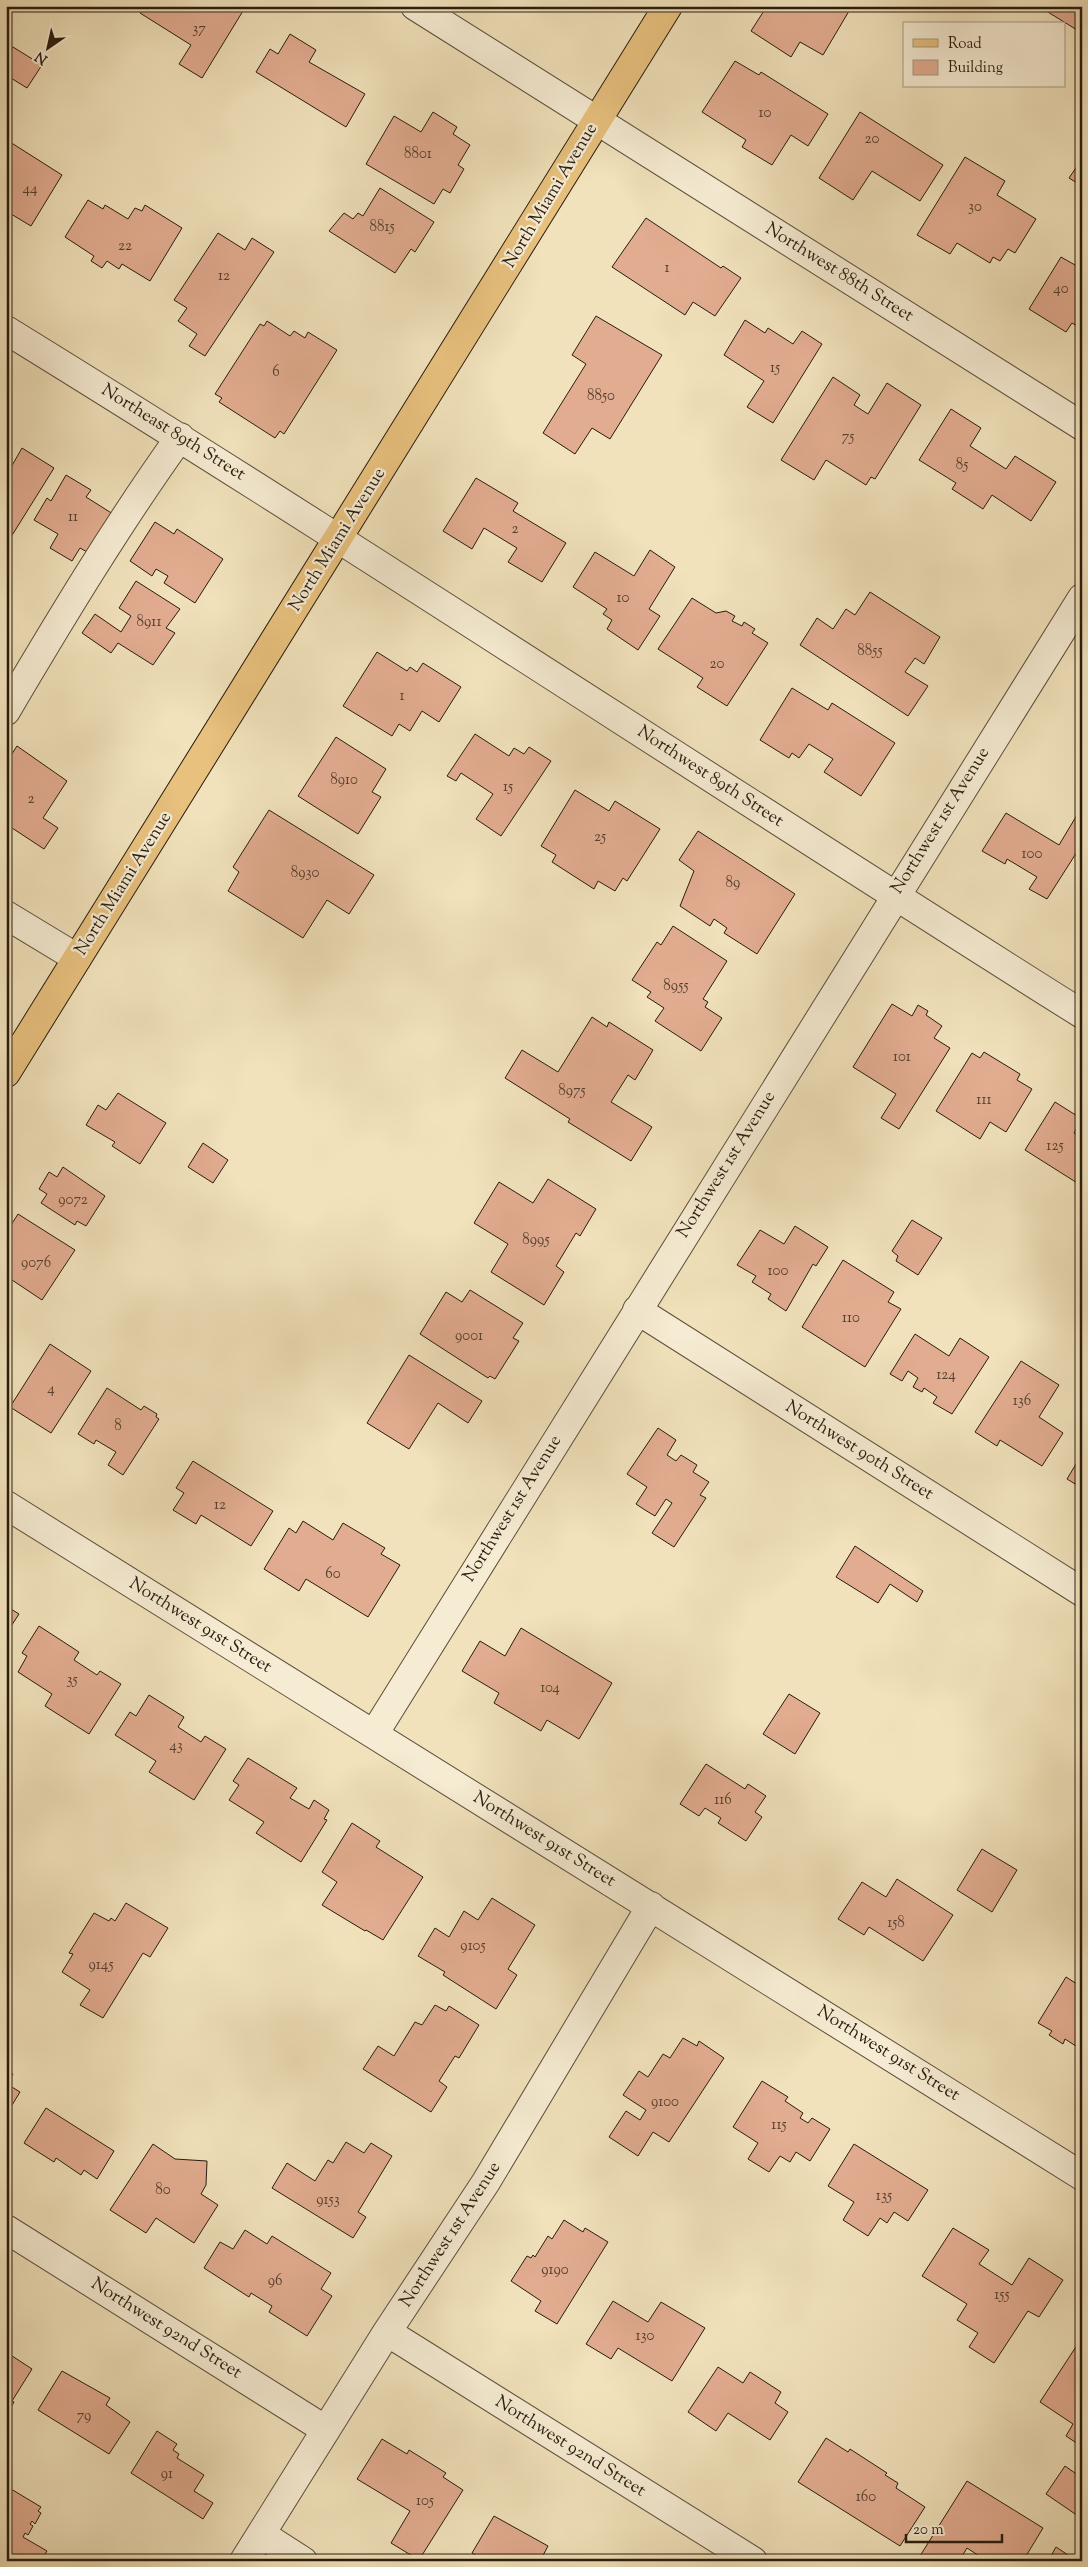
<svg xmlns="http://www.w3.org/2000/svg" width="1088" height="2567" viewBox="0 0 1088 2567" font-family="'Sorts Mill Goudy',serif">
  <rect width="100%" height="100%" fill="#f1e2bb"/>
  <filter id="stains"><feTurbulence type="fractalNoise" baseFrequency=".004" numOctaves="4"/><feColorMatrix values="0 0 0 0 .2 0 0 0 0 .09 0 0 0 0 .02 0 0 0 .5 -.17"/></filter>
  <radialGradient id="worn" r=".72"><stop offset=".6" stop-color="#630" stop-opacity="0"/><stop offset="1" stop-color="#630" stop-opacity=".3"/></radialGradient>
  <path fill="#e2ac90" stroke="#281c10" d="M145 6H246L202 78 179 64 191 45 140 13Z
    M767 6H852L823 55 800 42 791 57 751 31Z
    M1038 6H1082V33Z
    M290 34 316 50 309 62 365 94 346 127 256 72 270 49 278 54Z
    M13 47 42 65 27 88 6 75V57Z
    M735 61 759 75 761 72 828 114 808 146 791 135 772 165 742 147 746 140 702 112Z
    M433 112 457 127 453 134 470 145 458 165 464 169 450 193 443 189 434 204 366 164 394 116 421 132Z
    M860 112 943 165 920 201 872 171 853 200 819 178Z
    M10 142 62 175 31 226 6 211 9 205 6 203V148Z
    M965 157 1005 181 997 195 1036 219 1015 253 1008 249 1000 261 993 257 990 263 957 243 950 254 917 235Z
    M1082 159V186L1069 178Z
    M380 188 434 222 415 252 411 249 395 273 329 231 344 213 353 219 358 213 363 216Z
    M88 200 103 209 105 205 128 219 135 208 142 211 145 205 182 228 150 281 122 264 119 269 107 261 102 268 91 261 94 256 65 237Z
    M646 218 721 268 723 266 741 278 715 316 693 302 685 315 612 267Z
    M218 233 245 250 252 238 274 252 205 356 189 346 197 334 178 321 187 308 174 300Z
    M1061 257 1082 269V329L1072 323 1066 332 1029 309Z
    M596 316 662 355 610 439 592 428 575 454 543 433 586 364 572 355Z
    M745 320 765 333 768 328 793 344 802 331 822 344 773 423 747 407 764 381 724 355Z
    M267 321 290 336 294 331 305 338 308 332 337 350 284 434 280 431 275 438 219 402 222 398 215 394 260 324 264 326Z
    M833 377 860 395 854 405 868 414 887 383 921 405 875 479 871 477 866 485 826 460 814 480 781 460Z
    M951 409 981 428 970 446 1006 469 1015 456 1056 482 1031 521 992 495 983 509 952 489 956 483 919 460Z
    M22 448 54 468 6 545V476Z
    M66 475 91 490 86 497 113 514 89 553 80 548 72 561 50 548 58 534 34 520 47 498 51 501Z
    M476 478 518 503 513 511 566 543 542 582 508 562 517 548 484 528 472 549 443 531Z
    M155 522 174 534 177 529 223 559 195 603 164 583 168 576 156 569 152 576 130 561Z
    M650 550 675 567 649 609 660 616 638 650 607 629 612 620 603 614 607 609 573 587 595 552 634 576Z
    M136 581 180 609 166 628 175 633 153 665 118 643 111 653 82 633 95 614 121 632 131 616 119 608Z
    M870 592 940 637 924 664 915 658 905 672 928 686 908 716 800 645 817 618 833 629 846 609 855 615Z
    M692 598 716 613 726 611 735 616 732 621 742 626 744 622 755 629 752 633 768 643 727 706 697 687 703 678 658 649Z
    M377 652 407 671 410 667 417 672 423 663 461 687 439 722 422 711 410 731 399 724 392 736 343 706Z
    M792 688 828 710 832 703 895 743 861 796 824 772 833 759 809 744 799 758 792 753 789 758 760 740Z
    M475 734 509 756 514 748 524 754 529 747 551 761 501 836 476 819 493 794 461 773 456 781 447 776Z
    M336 737 386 769 372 792 381 797 358 834 298 796Z
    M17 746 67 781 43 818 58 828 44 849 6 824V763Z
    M575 790 609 811 615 801 660 829 627 881 623 878 615 891 598 881 594 889 552 862 556 855 541 846Z
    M269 810 374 875 349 914 327 900 303 938 228 891 239 872 233 867Z
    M1006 813 1059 845 1077 815 1082 817V844L1047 899 1029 889 1037 877 1007 859 1005 864 982 851Z
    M698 831 795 894 757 954 724 933 727 928 714 919 710 926 680 906 694 871 679 860Z
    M673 926 727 961 703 999 708 1002 705 1007 722 1018 701 1051 655 1021 664 1008 647 997 651 992 632 980 657 942 661 945Z
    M892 1004 912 1016 918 1005 928 1011 926 1015 942 1026 934 1038 950 1048 899 1129 881 1118 896 1094 853 1067Z
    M592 1017 607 1027 609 1022 653 1050 635 1080 628 1075 611 1102 652 1127 631 1161 568 1122 570 1119 505 1078 522 1050 558 1072Z
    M984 1052 1020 1074 1017 1080 1032 1089 1006 1132 990 1122 980 1139 936 1111 972 1053 980 1058Z
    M118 1093 166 1123 140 1164 112 1146 115 1142 86 1125 98 1105 106 1110Z
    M1055 1102 1082 1119 1074 1133 1082 1137 1080 1141 1082 1142V1186L1025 1150Z
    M203 1143 228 1160 213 1183 188 1167Z
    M63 1167 105 1196 86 1226 77 1221 75 1225 41 1203 47 1194 39 1189 49 1172 57 1177Z
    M548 1179 596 1209 580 1236 576 1233 556 1266 564 1272 544 1305 491 1272 508 1244 474 1223 499 1182 533 1203Z
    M18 1214 75 1250 42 1300 6 1276V1246L11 1239 6 1233Z
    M912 1220 942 1238 918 1275 896 1261 898 1256 892 1251Z
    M795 1226 828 1247 816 1266 813 1264 786 1311 768 1299 771 1294 752 1282 756 1276 737 1265 760 1230 784 1244Z
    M843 1260 894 1292 888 1302 901 1309 865 1367 802 1327Z
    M470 1290 523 1323 513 1338 519 1341 495 1379 490 1376 488 1378 420 1334 446 1292 462 1302Z
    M915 1334 949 1356 960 1338 989 1357 952 1414 933 1403 937 1397 924 1388 922 1392 913 1387 918 1378 908 1371 902 1381 890 1374Z
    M50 1344 91 1371 51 1433 10 1407Z
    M409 1355 482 1401 468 1423 438 1403 409 1449 367 1423Z
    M1021 1361 1059 1385 1039 1417 1063 1433 1042 1466 1000 1440 997 1446 975 1432Z
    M107 1388 141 1410 144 1406 157 1414 156 1417 159 1419 123 1475 108 1465 116 1452 96 1440 94 1444 78 1434Z
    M658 1428 676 1440 667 1455 676 1461 681 1455 697 1465 693 1472 709 1482 700 1495 706 1498 674 1547 652 1533 672 1503 666 1499 655 1516 645 1510 636 1504 647 1487 627 1474Z
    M1082 1454V1488L1067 1479Z
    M193 1461 273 1511 251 1546 201 1515 196 1524 173 1510 184 1493 176 1488Z
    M303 1521 333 1540 343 1523 385 1548 381 1554 400 1565 368 1617 306 1579 299 1591 264 1569 289 1528 296 1533Z
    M855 1546 923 1591 917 1602 890 1584 878 1603 836 1577Z
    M6 1606 19 1614 6 1634Z
    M39 1626 79 1652 74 1660 97 1675 100 1671 121 1684 89 1734 45 1706 52 1694 18 1672 27 1656 22 1653Z
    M521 1628 612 1683 579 1739 547 1720 541 1731 494 1703 499 1693 462 1671 480 1641 505 1656Z
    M789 1694 820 1713 795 1754 763 1734Z
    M149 1695 184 1717 178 1727 201 1742 205 1736 226 1749 194 1800 149 1772 156 1761 115 1735 130 1712 136 1716Z
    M248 1758 297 1788 290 1798 309 1809 314 1800 329 1810 324 1819 327 1820 301 1862 256 1833 264 1822 229 1800 239 1785 233 1781Z
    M706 1764 745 1789 748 1784 766 1796 755 1812 762 1817 746 1841 718 1823 721 1818 705 1808 699 1816 680 1804Z
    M352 1823 380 1841 376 1847 423 1877 383 1940 366 1930 365 1931 322 1905 337 1882 322 1872Z
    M982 1849 1017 1870 992 1912 957 1890Z
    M897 1879 953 1915 923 1961 869 1927 864 1935 838 1919 862 1882 886 1897Z
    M492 1898 535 1925 508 1969 517 1975 496 2009 443 1975 445 1972 418 1956 435 1928 449 1937 464 1911 478 1920Z
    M126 1903 168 1928 150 1957 143 1953 103 2018 80 2005 90 1990 62 1972 73 1954 69 1953 94 1913 109 1921 111 1918 115 1921Z
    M1066 1977 1080 1986 1082 1982V2050L1065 2039 1063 2044 1049 2035 1052 2031 1038 2023Z
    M435 2005 446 2011 449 2006 479 2025 459 2058 455 2056 439 2081 447 2087 431 2112 363 2069 378 2046 394 2056 415 2022 422 2025Z
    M683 2038 697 2046 699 2041 724 2058 669 2142 653 2132 638 2156 609 2137 626 2111 640 2120 646 2110 623 2095 639 2071 648 2077 663 2054 670 2058Z
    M6 2069 13 2074 7 2084 20 2092 6 2115Z
    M762 2081 788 2097 785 2101 803 2113 800 2118 808 2123 812 2118 830 2129 810 2161 796 2152 790 2162 780 2156 769 2172 748 2159 758 2143 733 2127Z
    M46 2108 114 2151 97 2179 84 2170 81 2175 56 2158 54 2162 24 2143Z
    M346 2142 364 2153 371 2143 392 2156 358 2212 366 2217 353 2238 272 2188 287 2163 315 2181 328 2160 333 2163Z
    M153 2144 175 2159 207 2161 206 2185 201 2194 218 2205 194 2243 156 2218 146 2233 110 2210Z
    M854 2144 928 2190 908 2221 894 2212 887 2223 880 2218 868 2236 843 2220 854 2202 828 2186Z
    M564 2220 583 2232 585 2228 608 2242 557 2324 535 2311 541 2301 511 2281 527 2256 531 2258 533 2255 535 2257 548 2236 552 2239Z
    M953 2228 989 2250 979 2264 1012 2285 1029 2258 1063 2280 1039 2317 1028 2311 994 2363 969 2347 978 2333 957 2320 967 2304 922 2276Z
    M245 2230 267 2244 272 2236 331 2273 321 2289 332 2296 307 2336 269 2312 272 2306 251 2293 249 2297 204 2268 220 2242 233 2249Z
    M613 2301 648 2322 661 2302 705 2328 672 2381 618 2348 611 2359 586 2344Z
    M1081 2339 1082 2340 1081 2446 1066 2436 1073 2424 1040 2402Z
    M6 2352 32 2369 12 2401 14 2402 9 2411 6 2409Z
    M718 2367 743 2383 750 2372 781 2392 775 2403 788 2412 770 2440 728 2413 716 2431 688 2412Z
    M62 2371 110 2398 106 2405 130 2422 109 2454 38 2410Z
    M157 2431 177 2444 173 2450 179 2454 177 2458 204 2475 194 2491 213 2503 203 2519 131 2473Z
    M826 2438 848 2452 850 2449 887 2473 885 2475 898 2483 896 2488 925 2507 900 2546 798 2482Z
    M382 2439 407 2454 409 2450 446 2473 443 2477 463 2490 419 2560 391 2543 410 2511 357 2479Z
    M1065 2466 1082 2478 1081 2518 1046 2494Z
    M967 2481 1043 2528 1023 2561H987L967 2548 959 2561H926L920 2556Z
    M6 2486 41 2507 38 2511 41 2513 35 2524 32 2521 30 2524 33 2526 28 2535 25 2533 23 2537 47 2551 41 2561H6Z
    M494 2516 548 2546 540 2561H485L472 2553Z
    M1056 2547 1077 2561H1048Z"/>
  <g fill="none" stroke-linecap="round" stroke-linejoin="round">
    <defs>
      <path id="minor" d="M415 6 1082 426
        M6 330C368 553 722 788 1082 1014
        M6 711C61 618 117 525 180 437
        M6 915 77 958
        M637 1310 1082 1592
        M6 1505 1082 2176
        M374 1734 1082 598
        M6 2229 326 2430
        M387 2332 753 2561
        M261 2534 303 2561
        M244 2561 387 2332 486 2182 651 1906"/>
      <path id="major" d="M6 1073 668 6"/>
    </defs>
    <use href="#minor" stroke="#5a4e3b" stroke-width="30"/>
    <use href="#major" stroke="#281c10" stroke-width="30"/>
    <use href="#minor" stroke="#f6ecd3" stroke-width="28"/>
    <use href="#major" stroke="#e8c17e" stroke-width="28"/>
  </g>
  <g text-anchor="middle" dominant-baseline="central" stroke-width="4.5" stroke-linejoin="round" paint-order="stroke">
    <g font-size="15" fill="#564030">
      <text x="199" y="29">37</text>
      <text x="765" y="113">10</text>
      <text x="872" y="139">20</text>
      <text x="418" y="154">8801</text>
      <text x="30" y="189">44</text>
      <text x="975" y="207">30</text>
      <text x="382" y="227">8815</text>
      <text x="125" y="246">22</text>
      <text x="667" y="268">1</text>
      <text x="224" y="276">12</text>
      <text x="1061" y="289">40</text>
      <text x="775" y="368">15</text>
      <text x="276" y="372">6</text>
      <text x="601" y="396">8850</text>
      <text x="848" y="437">75</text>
      <text x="962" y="465">85</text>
      <text x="73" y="517">11</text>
      <text x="515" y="529">2</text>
      <text x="623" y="598">10</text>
      <text x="149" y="622">8911</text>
      <text x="870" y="651">8855</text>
      <text x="717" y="664">20</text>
      <text x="402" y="696">1</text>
      <text x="344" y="780">8910</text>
      <text x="508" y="787">15</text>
      <text x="31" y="799">2</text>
      <text x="600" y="837">25</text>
      <text x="1032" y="854">100</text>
      <text x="305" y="873">8930</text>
      <text x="733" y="883">89</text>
      <text x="676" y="986">8955</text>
      <text x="902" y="1057">101</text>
      <text x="572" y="1091">8975</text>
      <text x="984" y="1100">111</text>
      <text x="1055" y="1146">125</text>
      <text x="73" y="1200">9072</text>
      <text x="536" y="1240">8995</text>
      <text x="36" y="1263">9076</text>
      <text x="778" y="1271">100</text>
      <text x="851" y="1318">110</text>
      <text x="469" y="1336">9001</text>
      <text x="946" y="1375">124</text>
      <text x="51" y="1389">4</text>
      <text x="1022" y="1401">136</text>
      <text x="118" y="1426">8</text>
      <text x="220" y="1505">12</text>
      <text x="333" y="1574">60</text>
      <text x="72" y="1680">35</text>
      <text x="550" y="1688">104</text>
      <text x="176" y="1746">43</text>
      <text x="723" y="1800">116</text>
      <text x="896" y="1923">158</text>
      <text x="473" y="1946">9105</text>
      <text x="101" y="1965">9145</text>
      <text x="665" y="2102">9100</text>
      <text x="779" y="2125">115</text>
      <text x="163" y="2190">80</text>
      <text x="884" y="2196">135</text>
      <text x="328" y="2200">9153</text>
      <text x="555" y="2270">9190</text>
      <text x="275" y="2281">96</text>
      <text x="1002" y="2295">155</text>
      <text x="645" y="2336">130</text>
      <text x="84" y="2416">79</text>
      <text x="167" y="2474">91</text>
      <text x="866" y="2497">160</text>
      <text x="425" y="2501">105</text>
    </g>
    <g font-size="18" fill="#281c10" stroke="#f6ecd3">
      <text transform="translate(551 196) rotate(-59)">North Miami Avenue</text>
      <text transform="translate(839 273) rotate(32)">Northwest 88th Street</text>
      <text transform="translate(173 433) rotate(32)">Northeast 89th Street</text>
      <text transform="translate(338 540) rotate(-58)">North Miami Avenue</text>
      <text transform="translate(710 777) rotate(33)">Northwest 89th Street</text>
      <text transform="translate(941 821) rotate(-58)">Northwest 1st Avenue</text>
      <text transform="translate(124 884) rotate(-58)">North Miami Avenue</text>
      <text transform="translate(727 1165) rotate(-58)">Northwest 1st Avenue</text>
      <text transform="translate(859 1451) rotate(32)">Northwest 90th Street</text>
      <text transform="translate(513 1509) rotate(-58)">Northwest 1st Avenue</text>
      <text transform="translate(200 1626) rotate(32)">Northwest 91st Street</text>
      <text transform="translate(544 1840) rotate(32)">Northwest 91st Street</text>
      <text transform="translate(888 2054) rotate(32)">Northwest 91st Street</text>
      <text transform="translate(451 2235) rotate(-57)">Northwest 1st Avenue</text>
      <text transform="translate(166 2329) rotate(32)">Northwest 92nd Street</text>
      <text transform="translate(570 2447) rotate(32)">Northwest 92nd Street</text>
    </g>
  </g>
  <rect width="1088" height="2567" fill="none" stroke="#f1e2bb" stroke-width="25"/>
  <rect x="8" y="8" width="1073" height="2552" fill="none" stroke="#281c10" stroke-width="2.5"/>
  <rect x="12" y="12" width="1063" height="2542" fill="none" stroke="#281c10"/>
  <rect x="903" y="22" width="162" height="65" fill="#f6ecd3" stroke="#a49985"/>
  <rect x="913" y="39" width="25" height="8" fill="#e8c17e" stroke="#a49985"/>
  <text x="948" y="48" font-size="15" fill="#281c10">Road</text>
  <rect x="913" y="60" width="25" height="15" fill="#e2ac90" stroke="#a49985"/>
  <text x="948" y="72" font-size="15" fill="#281c10">Building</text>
  <g transform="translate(48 48) rotate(214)" stroke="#f6ecd3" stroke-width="4" paint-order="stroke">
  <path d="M0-4L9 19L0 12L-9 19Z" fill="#281c10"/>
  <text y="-8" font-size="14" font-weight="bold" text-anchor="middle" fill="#281c10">N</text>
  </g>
  <path d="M906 2534v8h96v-8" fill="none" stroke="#281c10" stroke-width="2.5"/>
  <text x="913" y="2534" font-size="15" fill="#281c10" stroke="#f6ecd3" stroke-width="4" paint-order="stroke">20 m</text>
  <rect width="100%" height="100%" filter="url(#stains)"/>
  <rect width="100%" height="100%" fill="url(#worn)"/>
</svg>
